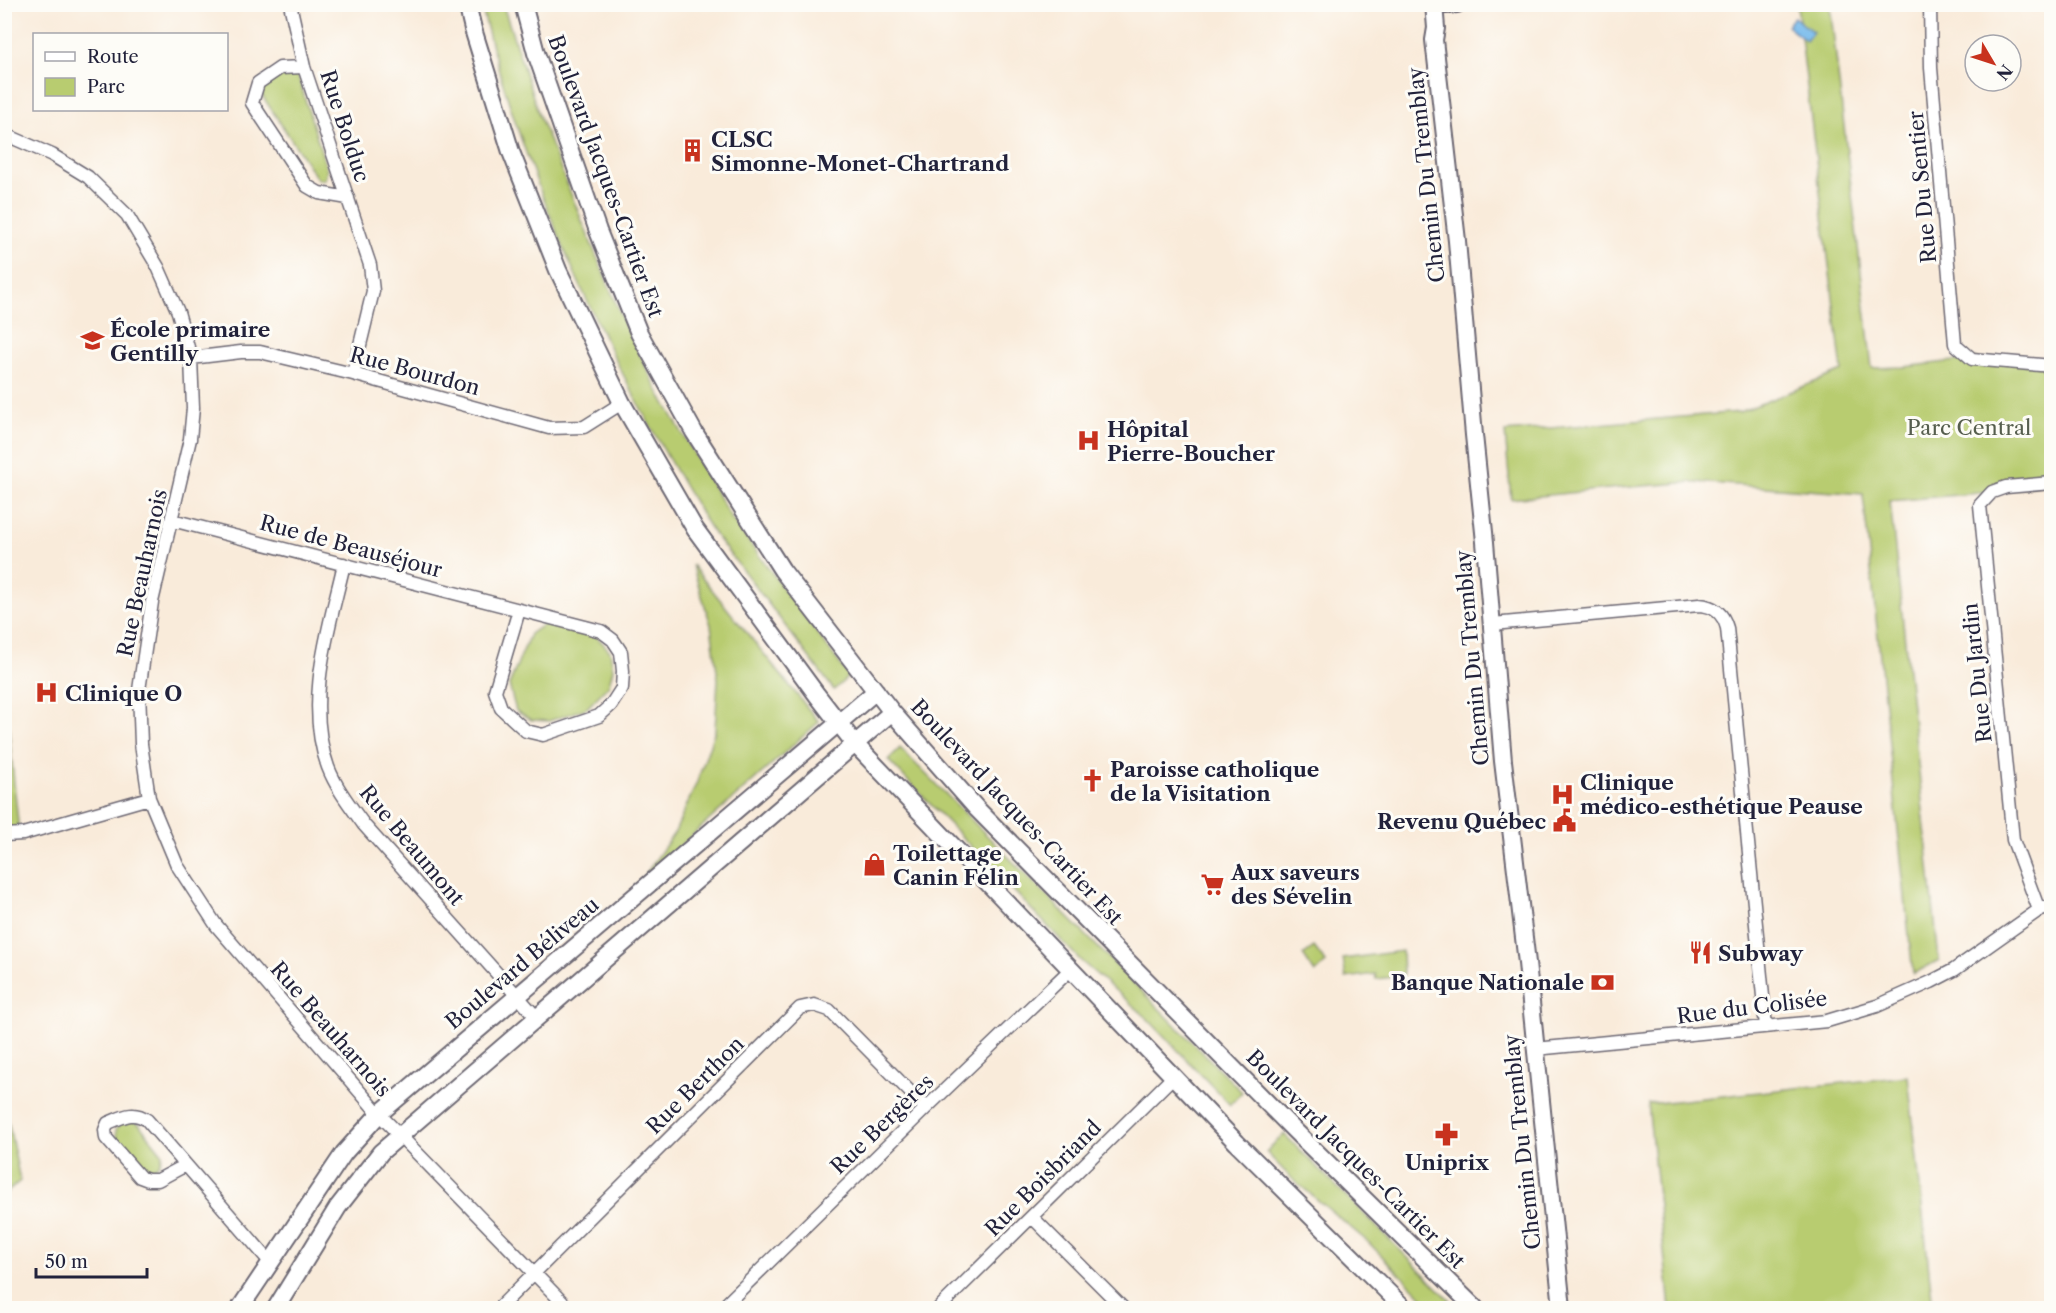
<svg xmlns="http://www.w3.org/2000/svg" width="2056" height="1313" viewBox="0 0 2056 1313" font-family="'Libre Caslon Text',serif">
  <rect width="100%" height="100%" fill="#fdfcf7"/>
  <filter id="ink" filterUnits="userSpaceOnUse"><feTurbulence type="fractalNoise" baseFrequency=".0167" numOctaves="2"/><feDisplacementMap in="SourceGraphic" scale="12" xChannelSelector="R" yChannelSelector="G"/><feConvolveMatrix kernelMatrix="1 2 1 2 8 2 1 2 1" color-interpolation-filters="sRGB"/></filter>
  <filter id="wash" filterUnits="userSpaceOnUse"><feTurbulence type="fractalNoise" baseFrequency=".008" numOctaves="4" result="noise"/><feDisplacementMap in="SourceGraphic" scale="24" xChannelSelector="R" yChannelSelector="G"/><feGaussianBlur stdDeviation="1.35" result="paint"/><feColorMatrix in="noise" values="0 0 0 0 0 0 0 0 0 0 0 0 0 0 0 0 0 1.4 0 .05"/><feComposite in="paint" operator="in"/></filter>
  <g filter="url(#wash)">
    <rect width="100%" height="100%" fill="#f9ebda"/>
    <path fill="#b8cc70" stroke="#6d7756" stroke-width="1.5" d="M481 5H503L539 115 584 226 626 327 657 389 731 518 849 676 834 690C806 653 777 615 749 578 734 559 717 540 705 520 609 364 525 183 481 5Z
      M1797 5H1830L1872 368 1904 367 1972 359 2051 366V483L1992 492 1890 501 1939 960 1913 974 1863 494 1694 482 1618 488 1511 499 1505 432 1740 412 1842 371Z
      M282 72 297 73 327 170 325 179 320 180 316 177 261 94 260 89Z
      M692 565 819 722 640 882 675 832 697 782 715 730 718 679 711 625Z
      M544 624 596 636 610 651 613 669 609 685 587 708 549 721 531 720 516 711 509 685 530 634Z
      M5 692 19 832 5 831Z
      M900 748 1242 1092 1230 1105 1144 1015 1082 962 888 760Z
      M1314 947 1326 963 1315 973 1303 955Z
      M1402 951 1403 976 1376 979 1375 974 1346 978 1343 959Z
      M1908 1076 1933 1308H1670L1648 1104Z
      M4 1100 20 1181 5 1194H4Z
      M127 1121H134L139 1124 162 1153C162 1166 154 1171 142 1168L117 1140 116 1129 120 1124Z
      M1284 1134 1458 1308H1433L1368 1242 1290 1177 1266 1152Z"/>
    <path fill="#76baec" stroke="#4c6e94" stroke-width="1.5" d="M1794 17 1813 32 1806 41 1787 26Z"/>
  </g>
  <g filter="url(#ink)">
    <g fill="none" stroke-linecap="round" stroke-linejoin="round">
      <defs>
        <path id="street" d="M290 4 304 67 370 265 373 291 353 374
          M1930 4 1931 68 1955 344 1972 359 2052 366
          M304 67 280 68 258 83 252 103 307 186 319 193 348 198
          M4 134 52 155 88 177 127 215 158 267 178 312 191 358 193 408 190 439 152 602 139 690 141 744 149 798 177 865 216 925 379 1114 568 1308
          M191 358 241 352H260L353 374 549 428 584 427 622 403
          M172 520 601 631 613 640 621 652 623 671 622 688 611 705 599 716 543 735 526 731 501 708 495 691 519 610
          M344 564C329 629 304 701 328 767 336 788 351 807 364 825L537 1018
          M1493 624 1699 605C1714 606 1723 613 1727 628L1766 1027
          M4 835 23 834 149 798
          M2039 910 2013 840 1980 505 1992 492 2006 487 2052 483
          M1535 1049 1827 1021 1877 1006 1931 982 1954 970 2039 910 2052 905
          M186 1165 158 1180H148L140 1177 106 1138 105 1130 108 1123C123 1117 133 1110 147 1120L271 1263
          M1032 1217 1123 1308
          M499 1308 800 1008 814 1005 829 1010 926 1108
          M722 1308 926 1108 1071 969
          M939 1308 1174 1076"/>
        <path id="secondary" d="M467 4 473 29 511 152 558 270 622 403 695 529 817 695 855 744 1237 1143 1404 1308
          M523 4 536 53 598 231 639 333 694 432 782 570 892 712 977 809 1295 1131 1475 1308
          M1434 4 1436 28 1434 40 1457 241 1474 435 1485 542 1503 761 1527 963 1562 1308
          M1434 6 1457 4
          M240 1308 344 1153 379 1114 876 691
          M276 1308 338 1207 381 1152 892 712"/>
      </defs>
      <use href="#street" stroke="#6d6873" stroke-width="15"/>
      <use href="#secondary" stroke="#6d6873" stroke-width="20"/>
      <use href="#street" stroke="#fff" stroke-width="12"/>
      <use href="#secondary" stroke="#fff" stroke-width="16"/>
    </g>
  </g>
  <defs>
    <symbol id="building-bare" viewBox="-9 -9 18 18"><path d="M-4-6H4V6H1V3H-1V6H-4ZM-2.5-4.3h1.7v1.8h-1.7ZM.8-4.3h1.7v1.8H.8ZM-2.5-1h1.7V.8h-1.7ZM.8-1h1.7V.8H.8Z" fill="#c8321e" stroke="#fdfcf7" stroke-width="2.5" paint-order="stroke"/></symbol>
    <symbol id="school-bare" viewBox="-9 -9 18 18"><path d="M0-5L7-2L0 1L-7-2ZM-4 1L0 2.5L4 1V4Q0 6-4 4Z" fill="#c8321e" stroke="#fdfcf7" stroke-width="2.5" paint-order="stroke"/></symbol>
    <symbol id="hospital-bare" viewBox="-9 -9 18 18"><path d="M-5-5h3v3.5h4V-5h3V5h-3V1.5h-4V5h-3Z" fill="#c8321e" stroke="#fdfcf7" stroke-width="2.5" paint-order="stroke"/></symbol>
    <symbol id="church-bare" viewBox="-9 -9 18 18"><path d="M-1.2-6h2.4v3.5h3.3v2.4h-3.3V6h-2.4V-.1h-3.3v-2.4h3.3Z" fill="#c8321e" stroke="#fdfcf7" stroke-width="2.5" paint-order="stroke"/></symbol>
    <symbol id="civic-bare" viewBox="-9 -9 18 18"><path d="M-.6-6.5H3V-4.5H.6V-3L4-1V1h2V6H-6V1h2V-1L-.6-3ZM-1.2 2.5V6h2.4V2.5Z" fill="#c8321e" stroke="#fdfcf7" stroke-width="2.5" paint-order="stroke"/></symbol>
    <symbol id="shop-bare" viewBox="-9 -9 18 18"><path d="M-5-2.5h2.3a2.7 3.5 0 0 1 5.4 0H5L5.5 6h-11ZM-1.5-2.5h3a1.5 2.3 0 0 0-3 0Z" fill="#c8321e" stroke="#fdfcf7" stroke-width="2.5" paint-order="stroke"/></symbol>
    <symbol id="supermarket-bare" viewBox="-9 -9 18 18"><path d="M-6-5.5h2.5l.6 2H6L4.5 2H-2.5L-4.4-4H-6ZM-1.5 3.2a1.3 1.3 0 1 0 .1 0ZM3 3.2a1.3 1.3 0 1 0 .1 0Z" fill="#c8321e" stroke="#fdfcf7" stroke-width="2.5" paint-order="stroke"/></symbol>
    <symbol id="restaurant-bare" viewBox="-9 -9 18 18"><path d="M-5-6h1v4h1v-4h1v4h1v-4h1v5L-1.5 .5V6h-2V.5L-5-1ZM5-6V6H3V1.5H1.5Q1.5-4 5-6Z" fill="#c8321e" stroke="#fdfcf7" stroke-width="2.5" paint-order="stroke"/></symbol>
    <symbol id="bank-bare" viewBox="-9 -9 18 18"><path d="M-6-4H6V4H-6ZM0-2.3a2.3 2.3 0 1 0 0 4.6a2.3 2.3 0 1 0 0-4.6Z" fill="#c8321e" stroke="#fdfcf7" stroke-width="2.5" paint-order="stroke"/></symbol>
    <symbol id="pharmacy-bare" viewBox="-9 -9 18 18"><path d="M-2-6h4v4h4v4h-4v4h-4v-4h-4v-4h4Z" fill="#c8321e" stroke="#fdfcf7" stroke-width="2.5" paint-order="stroke"/></symbol>
  </defs>
  <g fill-rule="evenodd">
    <use href="#building-bare" x="676" y="134" width="33" height="33"/>
    <use href="#school-bare" x="76" y="324" width="33" height="33"/>
    <use href="#hospital-bare" x="1072" y="424" width="33" height="33"/>
    <use href="#hospital-bare" x="30" y="676" width="33" height="33"/>
    <use href="#church-bare" x="1076" y="764" width="33" height="33"/>
    <use href="#hospital-bare" x="1546" y="778" width="33" height="33"/>
    <use href="#civic-bare" x="1548" y="804" width="33" height="33"/>
    <use href="#shop-bare" x="858" y="848" width="33" height="33"/>
    <use href="#supermarket-bare" x="1196" y="868" width="33" height="33"/>
    <use href="#restaurant-bare" x="1684" y="936" width="33" height="33"/>
    <use href="#bank-bare" x="1586" y="966" width="33" height="33"/>
    <use href="#pharmacy-bare" x="1430" y="1118" width="33" height="33"/>
  </g>
  <g text-anchor="middle" dominant-baseline="central" stroke-width="6" stroke-linejoin="round" paint-order="stroke">
    <g font-size="21" fill="#22223b" stroke="#fdfcf7">
      <text transform="translate(345 126) rotate(72)">Rue Bolduc</text>
      <text transform="translate(1426 175) rotate(-96)">Chemin Du Tremblay</text>
      <text transform="translate(606 176) rotate(70)">Boulevard Jacques-Cartier Est</text>
      <text transform="translate(1922 187) rotate(-95)">Rue Du Sentier</text>
      <text transform="translate(415 371) rotate(15)">Rue Bourdon</text>
      <text transform="translate(351 546) rotate(15)">Rue de Beauséjour</text>
      <text transform="translate(142 573) rotate(-78)">Rue Beauharnois</text>
      <text transform="translate(1472 658) rotate(-95)">Chemin Du Tremblay</text>
      <text transform="translate(1977 673) rotate(-96)">Rue Du Jardin</text>
      <text transform="translate(1017 812) rotate(47)">Boulevard Jacques-Cartier Est</text>
      <text transform="translate(412 845) rotate(50)">Rue Beaumont</text>
      <text transform="translate(522 963) rotate(-40)">Boulevard Béliveau</text>
      <text transform="translate(1752 1007) rotate(-7)">Rue du Colisée</text>
      <text transform="translate(331 1029) rotate(49)">Rue Beauharnois</text>
      <text transform="translate(695 1085) rotate(-45)">Rue Berthon</text>
      <text transform="translate(882 1124) rotate(-44)">Rue Bergères</text>
      <text transform="translate(1522 1142) rotate(-96)">Chemin Du Tremblay</text>
      <text transform="translate(1356 1159) rotate(45)">Boulevard Jacques-Cartier Est</text>
      <text transform="translate(1043 1178) rotate(-45)">Rue Boisbriand</text>
    </g>
    <g font-size="21" font-weight="bold" fill="#22223b" stroke="#fdfcf7" text-anchor="start">
      <text x="711" y="139">CLSC<tspan x="711" dy="24">Simonne-Monet-Chartrand</tspan></text>
      <text x="110" y="329">École primaire<tspan x="110" dy="24">Gentilly</tspan></text>
      <text x="1107" y="429">Hôpital<tspan x="1107" dy="24">Pierre-Boucher</tspan></text>
      <text x="65" y="693">Clinique O</text>
      <text x="1110" y="769">Paroisse catholique<tspan x="1110" dy="24">de la Visitation</tspan></text>
      <text x="1580" y="782">Clinique<tspan x="1580" dy="24">médico-esthétique Peause</tspan></text>
      <text x="1546" y="821" text-anchor="end">Revenu Québec</text>
      <text x="893" y="853">Toilettage<tspan x="893" dy="24">Canin Félin</tspan></text>
      <text x="1231" y="872">Aux saveurs<tspan x="1231" dy="24">des Sévelin</tspan></text>
      <text x="1718" y="953">Subway</text>
      <text x="1584" y="982" text-anchor="end">Banque Nationale</text>
      <text x="1447" y="1162" text-anchor="middle">Uniprix</text>
    </g>
    <g font-size="21" fill="#565e4e" stroke="#fdfcf7">
      <text x="1969" y="427">Parc Central</text>
    </g>
  </g>
  <rect width="2056" height="1313" fill="none" stroke="#fdfcf7" stroke-width="24"/>
  <rect x="33" y="33" width="195" height="78" fill="#fdfcf7" stroke="#a5a5ac" stroke-width="1.5"/>
  <rect x="45" y="52" width="30" height="9" fill="#ffffff" stroke="#a5a5ac" stroke-width="1.5"/>
  <text x="87" y="63" font-size="18" fill="#22223b">Route</text>
  <rect x="45" y="78" width="30" height="18" fill="#b8cc70" stroke="#a5a5ac" stroke-width="1.5"/>
  <text x="87" y="93" font-size="18" fill="#22223b">Parc</text>
  <g transform="translate(1993 63) rotate(129)"><circle r="28" fill="#fdfcf7" stroke="#a5a5ac" stroke-width="1.5"/>
  <path d="M0-4.5L10 22L0 15L-10 22Z" fill="#c8321e"/>
  <text y="-9" font-size="16" font-weight="bold" text-anchor="middle" fill="#22223b">N</text>
  </g>
  <path d="M36 1268v9h111v-9" fill="none" stroke="#22223b" stroke-width="3"/>
  <text x="45" y="1268" font-size="18" fill="#22223b" stroke="#fdfcf7" stroke-width="4.5" paint-order="stroke">50 m</text>
</svg>
